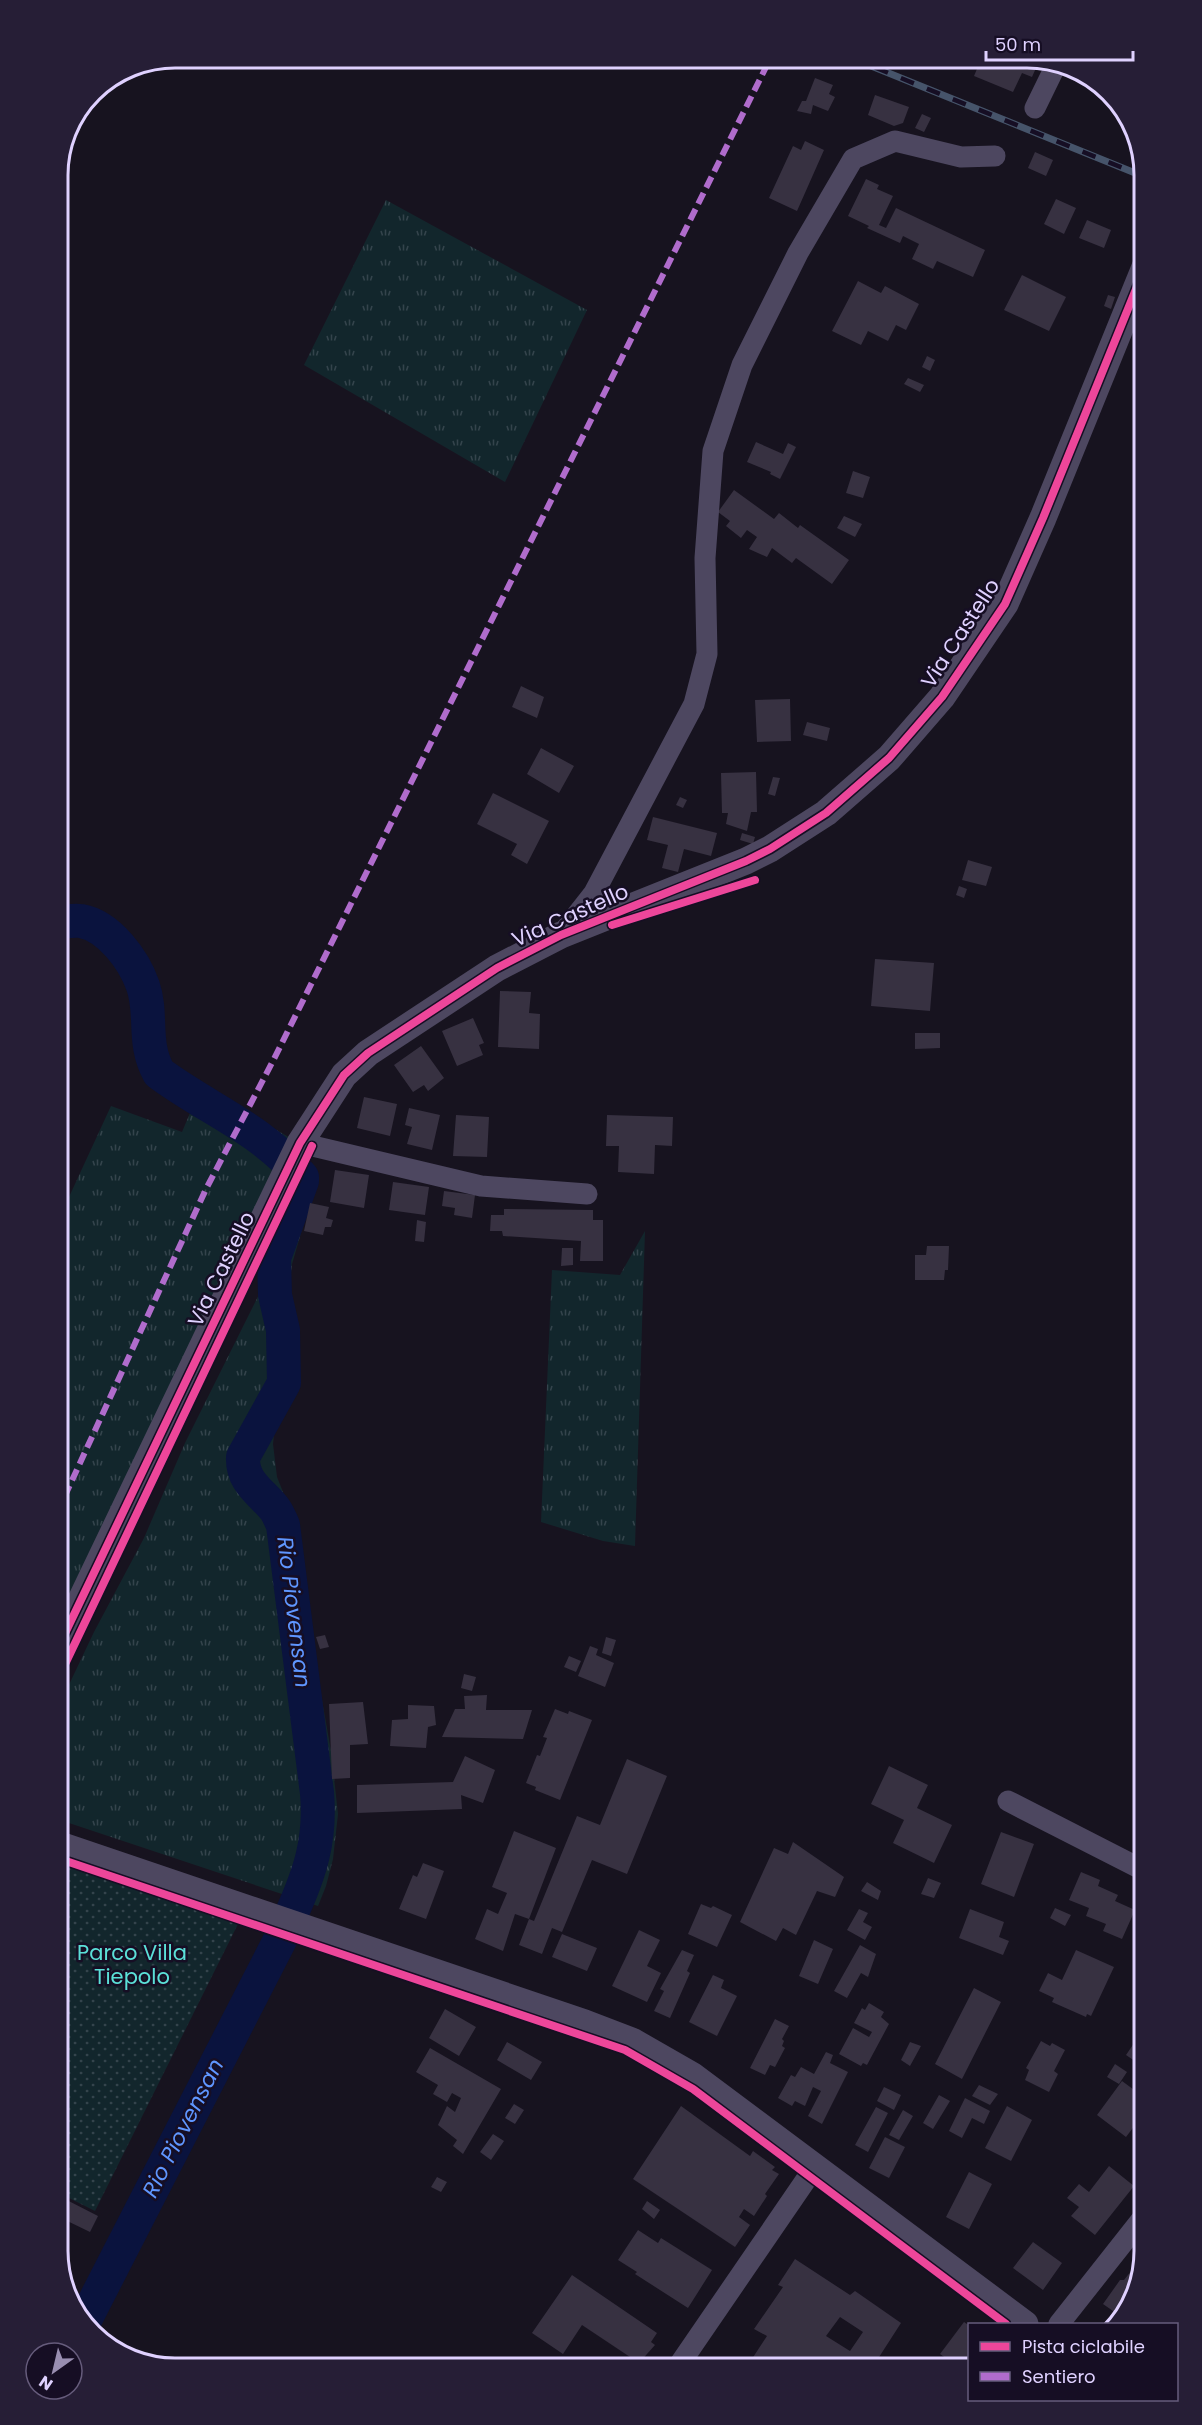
<svg xmlns="http://www.w3.org/2000/svg" width="1202" height="2425" viewBox="0 0 1202 2425" font-family="Poppins,sans-serif">
  <defs>
    <pattern id="grass-tufts" width="24" height="20" patternUnits="userSpaceOnUse" patternTransform="scale(1.5)"><rect width="24" height="20" fill="#12262c"/><path d="M3 7l-1-3M5 7V3M7 7l1-3M15 17l-1-3M17 17v-4M19 17l1-3" fill="none" stroke="#34444c"/></pattern>
    <pattern id="park-dots" width="8" height="8" patternUnits="userSpaceOnUse" patternTransform="scale(1.5)"><rect width="8" height="8" fill="#12262c"/><path d="M2 2h.1M6 6h.1" fill="none" stroke="#34444c" stroke-width="1.8" stroke-linecap="round"/></pattern>
  </defs>
  <rect width="100%" height="100%" fill="#17131f"/>
  <path fill="url(#grass-tufts)" d="M386 200 587 310 505 482 304 365Z
    M201 1087 301 1144 57 1641V1223L111 1106 182 1132Z
    M317 1178 292 1264 273 1444 277 1477 287 1502 331 1751 338 1814 333 1859 326 1886 318 1906 57 1819V1710L94 1632 144 1538 185 1443Z
    M645 1231 635 1546 603 1541 541 1522 552 1270 620 1275Z"/>
  <path fill="url(#park-dots)" d="M57 1860 240 1920 95 2211 57 2192Z"/>
  <g fill="none" stroke-linecap="round" stroke-linejoin="round">
    <path stroke="#0a133e" stroke-width="34" d="M57 922C64 922 73 920 81 921 109 926 134 960 143 986 153 1015 142 1043 159 1073 209 1110 259 1127 302 1177V1181L274 1258 275 1295 283 1330 284 1383 243 1457C242 1482 260 1491 274 1508 278 1513 280 1519 283 1525L317 1793C321 1840 310 1873 291 1915
      M85 2320 282 1936"/>
  </g>
  <path fill="#373141" fill-rule="evenodd" d="M938 57H949L945 68 935 65Z
    M967 57H998L1006 61 1008 57 1040 59 1032 77 1022 73 1013 92 974 76 979 64 966 59Z
    M815 78 833 85 829 94 835 97 828 111 813 105 811 114 797 111 802 101H806Z
    M875 95 909 107 903 123 894 126 868 115Z
    M922 114 931 118 924 132 915 128Z
    M805 141 824 150 797 211 769 198 793 146 801 150Z
    M1035 152 1053 160 1046 176 1028 168Z
    M866 179 879 185 877 189 893 196 879 225 886 228 896 208 985 250 973 277 937 261 933 269 912 259 919 244 903 236 900 243 867 228 869 226 848 216Z
    M1056 199 1076 208 1064 234 1044 224Z
    M1087 220 1111 230 1104 248 1079 238Z
    M1022 275 1066 297 1049 331 1004 310Z
    M858 281 881 293 885 286 919 304 906 330 896 325 888 341 868 331 861 345 832 331Z
    M1108 295 1115 297 1111 309 1104 306Z
    M927 356 935 360 930 371 922 367Z
    M908 378 924 385 920 392 904 384Z
    M756 442 783 454 788 443 796 447 780 479 770 474 771 472 747 462Z
    M853 471 870 477 863 498 846 493Z
    M734 490 774 519 779 513 798 528 800 525 849 560 832 584 796 558 792 563 772 548 767 557 749 549 757 537 747 530 741 538 726 526 730 521 718 512Z
    M844 516 862 524 855 537 837 528Z
    M521 686 544 697 537 718 512 707Z
    M790 699 791 741 757 742 755 700Z
    M807 722 830 728 827 741 803 735Z
    M541 748 574 766 559 793 527 774Z
    M756 772 757 812H751L747 831 726 824 728 813H722L721 773Z
    M773 777 780 778 775 796 768 794Z
    M493 793 549 821 527 864 511 855 517 844 477 824Z
    M680 797 687 800 683 808 676 805Z
    M653 817 717 833 711 856 684 849 678 872 662 868 668 845 647 840Z
    M742 833 755 837 753 844 740 840Z
    M968 860 992 867 986 886 962 880Z
    M959 886 967 889 964 898 956 895Z
    M875 959 934 963 930 1011 871 1006Z
    M500 991 531 992 529 1013 540 1014 539 1049 498 1047Z
    M473 1018 484 1043 479 1045 483 1055 457 1066 442 1031Z
    M915 1033H940V1048L915 1049Z
    M421 1046 444 1078 428 1091 424 1085 413 1092 394 1065Z
    M364 1097 397 1104 390 1136 357 1128Z
    M409 1108 440 1115 432 1150 407 1144 412 1127 405 1125Z
    M456 1115 489 1117 487 1157 453 1156Z
    M607 1115 673 1117 672 1146 655 1145 654 1174 618 1172 619 1146H606Z
    M335 1170 369 1175 364 1208 330 1202Z
    M393 1182 429 1187 425 1215 389 1210Z
    M444 1191 475 1195 472 1218 454 1215 455 1208 442 1206Z
    M310 1203 329 1207 326 1218 333 1220 331 1227H325L323 1235 304 1231Z
    M504 1209 593 1210V1220H603V1261H580L581 1241 503 1236 502 1231H490L491 1215H504Z
    M417 1220 426 1222 424 1242 415 1241Z
    M927 1246H949L948 1270H945L944 1280H915V1255H926Z
    M562 1248H573V1265L561 1266Z
    M325 1635 329 1647 320 1649 316 1637Z
    M606 1637 616 1640 611 1656 602 1653Z
    M590 1646 598 1649 596 1655 614 1663 605 1687 578 1676Z
    M569 1656 581 1661 576 1672 564 1667Z
    M464 1674 476 1677 472 1691 461 1688Z
    M487 1695 486 1710H532L523 1739 442 1737 455 1709H465L464 1696Z
    M363 1702 368 1744 350 1745V1778L332 1779 329 1704Z
    M408 1705 434 1706 436 1725 428 1727 426 1748 390 1746 392 1720 408 1719Z
    M555 1709 568 1714 569 1711 592 1720 560 1800 535 1790 536 1787 526 1783 537 1755 540 1756 547 1738 543 1737Z
    M465 1756 495 1770 483 1803 461 1795 462 1809 357 1813V1785L453 1782Z
    M627 1759 667 1776 627 1874 592 1860 562 1932 552 1928 542 1954 519 1945 529 1919 534 1921 577 1816 600 1825Z
    M889 1766 928 1785 917 1808 952 1825 934 1863 893 1843 904 1820 871 1804Z
    M514 1831 556 1848 529 1919 515 1914 503 1951 475 1939 487 1909 498 1914 507 1893 492 1887Z
    M1001 1832 1034 1844 1014 1897 981 1884Z
    M793 1842 844 1877 835 1897 817 1891 796 1935 783 1928 776 1941 740 1922 774 1848 788 1854Z
    M423 1863 444 1871 426 1919 399 1909 413 1875 417 1877Z
    M1081 1872 1100 1880 1098 1886 1118 1895 1115 1901 1135 1910 1122 1939 1103 1931 1106 1924 1086 1916 1089 1908 1069 1900Z
    M928 1878 941 1883 934 1898 921 1894Z
    M867 1882 881 1891 878 1900 861 1891Z
    M701 1904 711 1908 713 1906 732 1915 717 1947 688 1934Z
    M1055 1908 1071 1915 1065 1926 1050 1918Z
    M859 1909 868 1913 863 1922 872 1927 865 1940 847 1930Z
    M970 1909 1004 1922 999 1937 1009 1941 1003 1955 959 1938Z
    M639 1930 660 1940 647 1966 661 1973 647 2002 612 1986Z
    M562 1934 597 1948 587 1971 552 1957Z
    M814 1940 833 1949 818 1984 799 1976Z
    M860 1945 876 1954 868 1977 861 1973 847 1998 834 1991Z
    M682 1950 694 1955 687 1971 690 1973 670 2018 654 2011 664 1991 660 1989Z
    M1076 1950 1114 1967 1091 2016 1087 2014 1086 2017 1052 2002 1054 1998 1039 1991 1048 1973 1062 1980Z
    M713 1975 724 1980 721 1988 737 1996 717 2036 689 2022Z
    M974 1988 1001 2002 962 2079 935 2064Z
    M869 2003 884 2012 881 2017 889 2024 867 2065 863 2063 861 2066 839 2054 853 2028 869 2037 872 2032 854 2023 862 2008 865 2010Z
    M445 2009 476 2027 459 2056 429 2038Z
    M775 2019 789 2026 782 2039 784 2041 782 2046 785 2048 775 2067 770 2065 765 2075 750 2068Z
    M1145 2027V2068L1126 2055Z
    M1041 2041 1050 2046 1052 2043 1065 2050 1054 2071 1058 2074 1049 2092 1025 2080 1029 2070 1026 2068Z
    M507 2042 542 2062 531 2080 497 2060Z
    M910 2042 921 2046 910 2066 901 2060Z
    M430 2048 501 2089 463 2154 453 2146 457 2140 438 2125 447 2106 455 2112 461 2098 452 2093 447 2102 433 2094 438 2085 416 2072Z
    M826 2052 833 2055 830 2063 848 2072 822 2124 808 2116 821 2091 813 2087 805 2106 795 2101 792 2106 778 2098 791 2075 795 2077 801 2067 814 2074Z
    M1115 2064 1127 2072 1119 2084 1107 2077Z
    M1122 2081 1145 2098V2112L1126 2137 1097 2115Z
    M979 2085 998 2094 990 2105 972 2096Z
    M884 2087 901 2095 894 2110 877 2101Z
    M939 2095 950 2101 933 2129 923 2123Z
    M965 2098 990 2111 984 2124 972 2118 962 2138 949 2131Z
    M514 2104 524 2110 515 2124 505 2118Z
    M681 2106 750 2156 753 2151 775 2167 772 2170 779 2174 765 2194 767 2196 754 2216 744 2209 739 2217 750 2225 735 2247 633 2179Z
    M1007 2106 1032 2120 1011 2161 985 2148Z
    M876 2107 888 2113 868 2152 855 2145Z
    M903 2110 913 2116 899 2140 889 2135Z
    M493 2134 504 2141 491 2160 480 2152Z
    M885 2137 905 2147 889 2178 869 2168Z
    M1145 2141V2156L1137 2151Z
    M1109 2166 1134 2186 1095 2235 1071 2216 1079 2207 1067 2198 1079 2184 1089 2192Z
    M969 2172 992 2184 969 2229 946 2217Z
    M437 2177 447 2182 441 2192 431 2187Z
    M57 2195 98 2216 90 2232 57 2216Z
    M647 2201 660 2210 654 2219 642 2209Z
    M638 2230 658 2243 661 2238 712 2270 688 2308 635 2274 637 2272 618 2260Z
    M1145 2241V2251L1123 2318 1103 2304 1120 2280H1124L1139 2261 1133 2257Z
    M1033 2242 1062 2263 1043 2290 1013 2268Z
    M795 2259 850 2295 855 2291 901 2323 872 2368 869 2366 746 2368 767 2336 754 2329 783 2287 778 2285ZM840 2317 863 2332 850 2351 826 2336Z
    M572 2275 657 2333 651 2342 655 2345 639 2363 582 2325 563 2354 532 2333Z
    M964 2322 970 2326V2368H940L947 2359 940 2354Z"/>
  <g fill="none" stroke-linecap="round" stroke-linejoin="round">
    <path stroke="#4d4760" stroke-width="21" d="M1035 108 1056 65
      M561 935 594 893 694 704 707 654 705 558 713 451 742 365 798 253 853 159 895 141 961 157 995 156
      M300 1143 481 1186 587 1194
      M1008 1801 1145 1871
      M1059 2324 1145 2215
      M677 2368 814 2168"/>
    <path stroke="#4d4760" stroke-width="27" d="M57 1650 300 1143 344 1075 368 1053 497 968 561 935 746 861 770 849 826 813 889 758 942 697 1005 604 1043 518 1145 267
      M57 1844 585 2023 632 2041 693 2076 1025 2324"/>
    <defs>
      <path id="rail" d="M849 57 1145 177"/>
    </defs>
    <use href="#rail" stroke="#46546a" stroke-width="7"/>
    <use href="#rail" stroke="#160e24" stroke-width="4.5" stroke-dasharray="14" stroke-linecap="butt"/>
    <path stroke="#b06ccc" stroke-width="6" stroke-dasharray="12 6" stroke-linecap="butt" d="M57 1513 206 1189 274 1059 771 57"/>
    <defs>
      <path id="cycleway" d="M612 925 755 880
        M57 1650 300 1143 344 1075 368 1053 497 968 561 935 746 861 770 849 826 813 889 758 942 697 1005 604 1043 518 1145 267
        M57 1681 312 1146
        M57 1858 625 2050 693 2089 1006 2324"/>
    </defs>
    <use href="#cycleway" stroke="#160e24" stroke-width="11"/>
    <use href="#cycleway" stroke="#ed469a" stroke-width="8"/>
  </g>
  <g text-anchor="middle" dominant-baseline="central" stroke-width="5" stroke-linejoin="round" paint-order="stroke">
    <g font-size="21" fill="#dfd1ff" stroke="#160e24">
      <text transform="translate(960 633) rotate(-57)">Via Castello</text>
      <text transform="translate(570 915) rotate(-24)">Via Castello</text>
      <text transform="translate(221 1269) rotate(-64)">Via Castello</text>
    </g>
    <g font-size="21" fill="#5be0d8" stroke="#160e24">
      <text x="132" y="1952">Parco Villa<tspan x="132" dy="24">Tiepolo</tspan></text>
    </g>
    <g font-size="22" font-style="italic" fill="#5f96ff" stroke="#160e24">
      <text transform="translate(294 1612) rotate(83)">Rio Piovensan</text>
      <text transform="translate(183 2128) rotate(-63)">Rio Piovensan</text>
    </g>
  </g>
  <path d="M0 0H1202V2425H0ZM175 68H1027A107 107 0 0 1 1134 175V2251A107 107 0 0 1 1027 2358H175A107 107 0 0 1 68 2251V175A107 107 0 0 1 175 68Z" fill="#261e36" fill-rule="evenodd"/>
  <path fill="none" stroke="#dfd1ff" stroke-width="3" d="M175 68H1027A107 107 0 0 1 1134 175V2251A107 107 0 0 1 1027 2358H175A107 107 0 0 1 68 2251V175A107 107 0 0 1 175 68Z"/>
  <rect x="968" y="2323" width="210" height="78" fill="#160e24" stroke="#665c7c" stroke-width="1.5"/>
  <rect x="980" y="2342" width="30" height="9" fill="#ed469a" stroke="#665c7c" stroke-width="1.5"/>
  <text x="1022" y="2353" font-size="18" fill="#dfd1ff">Pista ciclabile</text>
  <rect x="980" y="2372" width="30" height="9" fill="#b06ccc" stroke="#665c7c" stroke-width="1.5"/>
  <text x="1022" y="2383" font-size="18" fill="#dfd1ff">Sentiero</text>
  <g transform="translate(54 2371) rotate(214)"><circle r="28" fill="#160e24" stroke="#665c7c" stroke-width="1.5"/>
  <path d="M0-4.5L10 22L0 15L-10 22Z" fill="#998eb1"/>
  <text y="-9" font-size="16" font-weight="bold" text-anchor="middle" fill="#dfd1ff">N</text>
  </g>
  <path d="M986 51v9h147v-9" fill="none" stroke="#dfd1ff" stroke-width="3"/>
  <text x="995" y="51" font-size="18" fill="#dfd1ff" stroke="#160e24" stroke-width="4.5" paint-order="stroke">50 m</text>
</svg>
